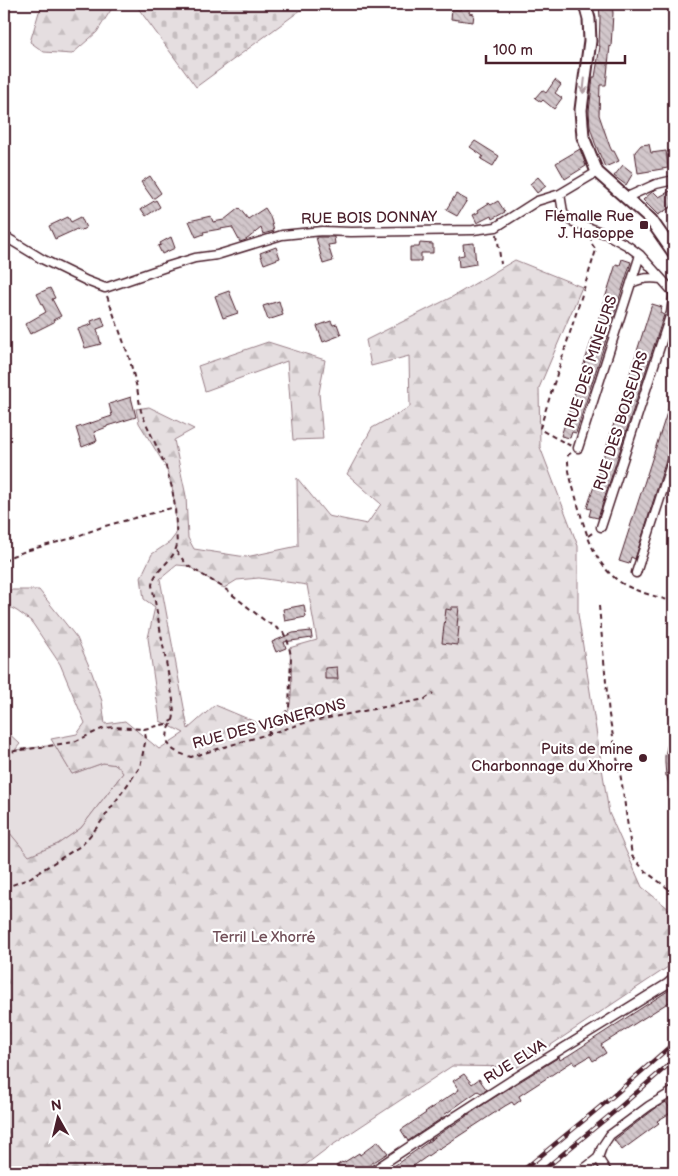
<svg xmlns="http://www.w3.org/2000/svg" width="678" height="1176" viewBox="0 0 678 1176" font-family="'Balsamiq Sans',sans-serif">
  <defs>
    <pattern id="forest-firs" width="22" height="20" patternUnits="userSpaceOnUse" patternTransform="scale(1.25)"><rect width="22" height="20" fill="#e5dee0"/><path d="M5 1l3.5 6h-7zM16 11l3.5 6h-7z" fill="#c6bec0"/></pattern>
    <pattern id="cemetery-stones" width="16" height="16" patternUnits="userSpaceOnUse" patternTransform="scale(1.25)"><rect width="16" height="16" fill="#e5dee0"/><path d="M2 7V4a2 2 0 0 1 4 0v3zM10 15v-3a2 2 0 0 1 4 0v3z" fill="#c6bec0"/></pattern>
    <pattern id="building-back-hatch" width="6" height="6" patternUnits="userSpaceOnUse" patternTransform="scale(1.25)"><rect width="6" height="6" fill="#d2c7cb"/><path d="M-1 5l2 2M0 0l6 6M5-1l2 2" fill="none" stroke="#b6aaae"/></pattern>
  </defs>
  <rect width="100%" height="100%" fill="#fff"/>
  <filter id="ink" filterUnits="userSpaceOnUse"><feTurbulence type="fractalNoise" baseFrequency=".02" numOctaves="2"/><feDisplacementMap in="SourceGraphic" scale="10" xChannelSelector="R" yChannelSelector="G"/><feConvolveMatrix kernelMatrix="1 2 1 2 8 2 1 2 1" color-interpolation-filters="sRGB"/></filter>
  <g filter="url(#ink)">
    <path fill="#e5dee0" stroke="#987e86" d="M4 729 20 744 15 750 55 745 72 774 103 763 117 765 123 773 81 828 58 844 29 857 4 826Z"/>
    <path fill="url(#forest-firs)" stroke="#987e86" fill-rule="evenodd" d="M45 4H114V5L97 32 72 54 44 52 30 42 39 12Z
      M515 260 582 287 539 388 540 447 578 546V614L609 813 642 887 674 913V963L518 1067 452 1066 325 1150 296 1172H4V826L29 856 58 844 81 828 123 773 117 765 103 763 72 774 51 739 77 734 85 723 60 664 31 621 17 611 4 604V598L10 590H39L77 638 92 673 102 701 105 724 125 721 159 749 184 733 160 721 148 638 155 607 144 599 141 577 152 554 170 542 176 534 175 507 172 487 166 467 139 423 136 409 149 407 194 429 174 440 186 496 188 538 194 549 246 557 298 546 297 478 328 516 367 524 381 504 347 474 372 428 410 407 409 356 371 366 366 340 452 297ZM177 565 188 566 224 588 237 580 259 578 307 585 317 640 289 648C292 661 293 695 289 708 288 712 286 716 284 719L265 726 215 705 188 729 160 579Z
      M268 342 325 360 319 393 323 439 293 440 287 361 205 391 198 366Z"/>
    <path fill="url(#cemetery-stones)" stroke="#987e86" d="M135 4H309L196 87Z"/>
    <path fill="url(#building-back-hatch)" stroke="#4a1f2b" d="M599 4H612L613 13 611 47 610 46 606 85H600L599 115 610 147 612 151H614L619 161 605 167 595 143 590 127 589 111 593 77H595L600 46H599L600 18Z
      M461 7 470 9 469 13 474 14 473 22 451 19 452 9 460 10Z
      M555 80 561 85 555 93 562 98 554 109 543 100 541 102 535 98 542 90 546 93Z
      M475 141 499 156 493 166 481 159 483 156 470 147Z
      M649 144 651 153 666 151 668 168 638 173 635 152 641 145Z
      M580 149 586 166 565 179 556 163Z
      M623 165 633 173 626 185 614 176Z
      M150 176 161 193 153 199 141 182Z
      M538 177 546 186 537 193 530 184Z
      M674 189V205L658 215 643 200 653 191 659 197Z
      M456 194 467 200 457 216 446 210Z
      M156 200 160 207 146 216 141 209Z
      M498 201 505 212 492 219 491 216 477 223 473 215 479 212 478 210 489 203 491 205Z
      M239 208 248 219 265 208 270 216 274 231 263 234 261 228 246 240 240 242 232 227 203 232 204 234 196 237 189 221 211 216 213 222 224 220Z
      M68 217 71 222 81 217 86 228 79 231 77 229 55 239 49 226Z
      M171 237 175 248 162 254 158 246 161 245 160 243Z
      M316 237H334L335 244 328 245 333 261 323 264Z
      M420 243 433 244V253H421V261H410V247H419Z
      M474 243 476 264 459 267 458 256 464 255 463 244Z
      M276 247 280 258 264 264 260 253Z
      M622 259 631 262 576 433 572 432 570 438 561 436 616 264 620 265Z
      M50 288 55 298 52 299 61 316 53 320 54 322 30 334 25 324 46 312 37 294Z
      M229 291 238 313 223 318 215 296Z
      M279 301 283 315 268 320 263 306Z
      M652 304 662 307 660 313 664 315 598 518 589 516 591 509 587 508Z
      M102 317 105 326 97 329 101 344 85 348 78 329 92 324 91 321Z
      M331 321 333 325 337 324 341 335 323 342 317 326Z
      M673 394H674V435L635 559 631 557 629 564 619 561Z
      M131 397 136 417 107 426V427L94 432 97 441 82 447 76 428 112 416 109 404Z
      M304 605 306 617 285 621 283 609Z
      M451 607H459L457 626 459 627 457 645 442 643 446 609 451 610Z
      M311 631 312 638 284 642 286 648 276 652 272 642 293 633Z
      M337 667 338 679H325V668Z
      M671 729H674V750L671 764H673L674 771V792L671 793 667 776H666L665 763V756Z
      M674 987V999L601 1045 606 1053 593 1061 590 1056 575 1065 573 1061 519 1096 521 1100 514 1105 512 1102 505 1106 439 1149V1148L412 1167 413 1168 406 1172H394L391 1168 448 1128 452 1125V1126L487 1102 559 1057 560 1060 569 1055Z
      M464 1074 472 1084 479 1079 487 1090 481 1093 478 1091 444 1115 445 1116 408 1141 401 1130 426 1113 425 1112 459 1090 453 1081Z
      M666 1102 672 1112 657 1121 659 1123 622 1150 614 1140 656 1108Z
      M378 1141 388 1153 358 1172H340L336 1166 342 1162 343 1163 359 1153 360 1155Z"/>
    <g fill="none" stroke-linecap="round" stroke-linejoin="round">
      <defs>
        <path id="street" d="M560 194 563 212 566 217 571 221 606 234 628 246 640 255 674 293
          M625 198 656 184 674 180
          M4 236 42 259 87 281 105 288 169 266 195 258 217 255 282 235 322 231 351 232 473 230 496 227 537 201 560 194 597 172
          M631 283C641 278 650 277 661 279
          M578 448 640 255
          M601 527 671 313 674 293
          M636 573 674 455
          M598 1158 607 1172
          M371 1172 445 1123 518 1076 667 984 674 978
          M580 1172 598 1158 602 1147 610 1135 649 1106 674 1091"/>
        <path id="secondary" d="M585 4 589 19 590 41 585 78 581 110 583 137 597 172 651 220 674 253"/>
      </defs>
      <use href="#street" stroke="#4a1f2b" stroke-width="11"/>
      <use href="#secondary" stroke="#4a1f2b" stroke-width="15"/>
      <path stroke="#4a1f2b" stroke-width="2" stroke-dasharray="5 4" stroke-linecap="butt" d="M464 5 469 4
        M497 234 501 264
        M107 296 129 357 137 388 141 411 145 421 166 467 172 488 175 507 177 545C173 563 155 568 152 585L173 700C173 707 175 714 173 720 172 724 169 728 168 731 164 749 177 753 191 757L308 722 425 699 433 693
        M571 446 541 430 540 428 596 250 591 243V237
        M571 453 568 455C567 472 574 489 578 505 586 533 594 564 620 582 635 592 656 596 674 602
        M588 536 595 531
        M176 551 188 566 224 588 264 620 283 632 288 642 291 656 289 708 268 733
        M4 562 12 556 29 550 69 539 105 526 175 507
        M599 606 609 715 622 784 632 856 645 871 674 893
        M4 754 15 751 74 742 104 728 114 727 144 729 166 724 173 720
        M4 888 28 879 82 845 98 826 140 767 146 738 144 729"/>
      <use href="#street" stroke="#fff" stroke-width="8"/>
      <use href="#secondary" stroke="#fff" stroke-width="11"/>
      <defs>
        <path id="rail" d="M521 1172 612 1097 674 1043
          M541 1172 620 1107 674 1060"/>
      </defs>
      <use href="#rail" stroke="#4a1f2b" stroke-width="4.5"/>
      <use href="#rail" stroke="#fff" stroke-width="2.5" stroke-dasharray="8" stroke-linecap="butt"/>
    </g>
    <defs><path id="oneway-shaft" d="M-6 0H5M1.5-3L5.5 0L1.5 3" fill="none" stroke-width="1.6" stroke-linecap="round" stroke-linejoin="round" transform="scale(1.25)"/></defs>
    <use stroke="#ae9aa0" href="#oneway-shaft" transform="translate(584 86) rotate(96)"/>
  </g>
  <g fill="#4a1f2b" stroke="#fff" stroke-width="2">
    <rect x="639" y="220" width="10" height="10" rx="2.5"/>
    <circle cx="643" cy="758" r="5"/>
  </g>
  <g text-anchor="middle" dominant-baseline="central" stroke-width="4.5" stroke-linejoin="round" paint-order="stroke">
    <g font-size="15" fill="#4a1f2b" stroke="#fff" text-anchor="end">
      <text x="634" y="216">Flémalle Rue<tspan x="634" dy="17">J. Hasoppe</tspan></text>
      <text x="633" y="749">Puits de mine<tspan x="633" dy="17">Charbonnage du Xhorre</tspan></text>
    </g>
    <g font-size="15" fill="#4a1f2b" stroke="#fff">
      <text transform="translate(369 218) rotate(-1)">RUE BOIS DONNAY</text>
      <text transform="translate(591 362) rotate(-72)">RUE DES MINEURS</text>
      <text transform="translate(621 421) rotate(-72)">RUE DES BOISEURS</text>
      <text transform="translate(269 724) rotate(-15)">RUE DES VIGNERONS</text>
      <text transform="translate(515 1062) rotate(-32)">RUE ELVA</text>
    </g>
    <g font-size="15" fill="#714f58" stroke="#fff">
      <text x="264" y="937">Terril Le Xhorré</text>
    </g>
  </g>
  <rect width="678" height="1176" fill="none" stroke="#fff" stroke-width="20"/>
  <rect x="10" y="10" width="658" height="1156" fill="none" stroke="#4a1f2b" stroke-width="2" filter="url(#ink)"/>
  <g transform="translate(58 1118) rotate(352)" stroke="#ffffff" stroke-width="4" paint-order="stroke">
  <path d="M0-4L9 19L0 12L-9 19Z" fill="#4a1f2b"/>
  <text y="-8" font-size="14" font-weight="bold" text-anchor="middle" fill="#4a1f2b">N</text>
  </g>
  <path d="M486 55v8h139v-8" fill="none" stroke="#4a1f2b" stroke-width="2.5"/>
  <text x="493" y="55" font-size="15" fill="#4a1f2b" stroke="#ffffff" stroke-width="4" paint-order="stroke">100 m</text>
</svg>
